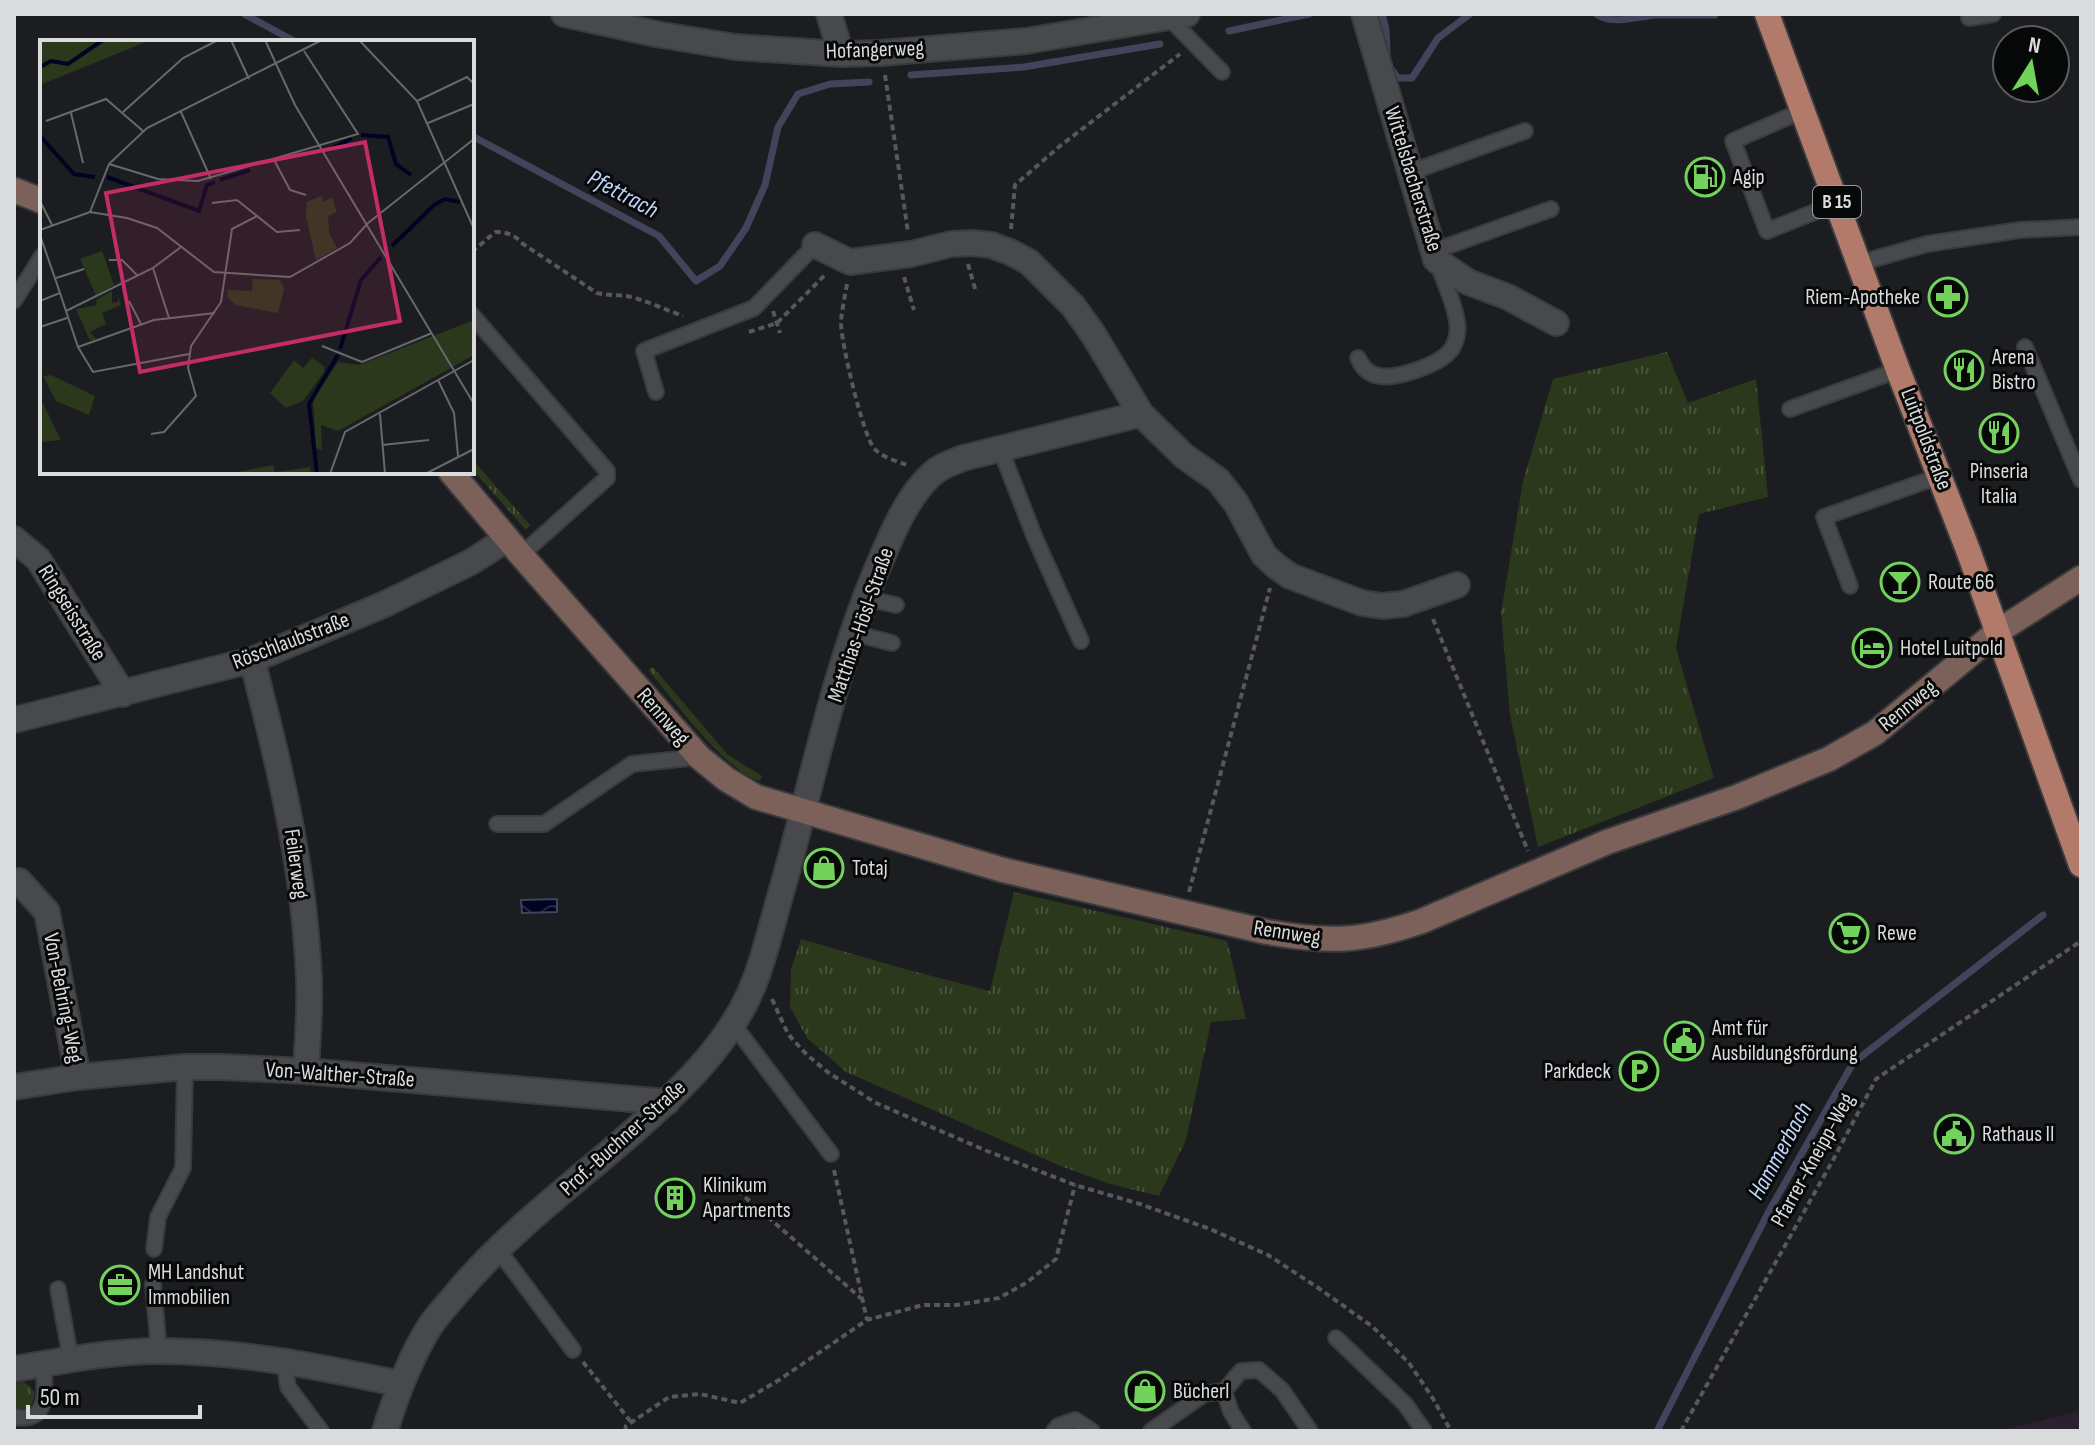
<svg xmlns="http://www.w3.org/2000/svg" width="2095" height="1445" viewBox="0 0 2095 1445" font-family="'Sofia Sans Condensed',sans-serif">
  <defs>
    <pattern id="grass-tufts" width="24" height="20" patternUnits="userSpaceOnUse" patternTransform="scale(2)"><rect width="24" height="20" fill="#2b381c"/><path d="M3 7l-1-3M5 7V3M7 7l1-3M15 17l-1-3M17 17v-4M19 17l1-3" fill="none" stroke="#49543d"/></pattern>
    <pattern id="water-waves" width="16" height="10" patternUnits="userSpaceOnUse" patternTransform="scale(2)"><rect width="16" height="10" fill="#000422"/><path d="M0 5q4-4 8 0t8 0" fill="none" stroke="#252842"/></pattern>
  </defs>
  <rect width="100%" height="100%" fill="#1b1d20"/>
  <path fill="#2a202e" d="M2081 1410V1431H2000L2062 1415Z"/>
  <path fill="url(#grass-tufts)" d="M1667 352 1688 403 1756 379 1768 497 1699 514 1676 648 1714 778 1538 847 1510 715 1501 613 1523 481 1553 379Z
    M472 459 530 525 526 530 472 469Z
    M653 667 728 755 762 776 760 781C725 771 673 699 648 670Z
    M1014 892 1227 941 1246 1019 1211 1022 1186 1140 1159 1196 1110 1184 1063 1167 846 1072 807 1038 790 1007 791 969 801 939 901 968 990 991Z
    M22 1382C35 1386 38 1397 29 1407L20 1409 14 1407V1384Z"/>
  <path fill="url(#water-waves)" stroke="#41445a" stroke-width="2" d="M557 899V912L522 913 521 900Z"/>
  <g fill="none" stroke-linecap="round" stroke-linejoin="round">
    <path stroke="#41445a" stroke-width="7" d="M244 14 296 42
      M1382 14 1386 29 1387 53
      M1596 14C1613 26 1637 16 1657 15 1676 15 1696 15 1715 15
      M1229 31 1309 14
      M1391 69 1398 78H1412L1438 38 1470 14
      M911 75 1024 67 1160 44
      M472 136 659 236 696 281 720 266 746 228 765 185 778 127 798 94 830 84 869 82
      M1657 1431 1768 1213 1853 1063 2043 915"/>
    <defs>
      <path id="lane" d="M1168 17 1222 72
        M1969 18 1993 14
        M1802 111 1733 141 1767 231 1837 203
        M1411 172 1525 131
        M1434 251 1551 209
        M1860 263 1927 244 2020 230 2081 227
        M14 301 42 256
        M472 315 607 471V478L521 555
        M2025 347 2081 480
        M1358 358C1362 367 1369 375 1380 376 1397 379 1438 365 1449 352 1453 349 1456 340 1457 335 1461 317 1444 282 1438 264
        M656 392 644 351 754 308 815 245
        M1790 409 1898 370
        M1000 448 1035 538 1081 641
        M1850 586 1824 517 1940 476
        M865 598 896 605
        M853 633 892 643
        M497 824H544L632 764 699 757
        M733 1024 831 1154
        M497 1248 573 1350
        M154 1249 158 1217 183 1168 185 1067
        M153 1284 159 1351
        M58 1289 71 1360
        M1336 1338 1405 1404 1424 1431
        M284 1360 288 1387 321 1431
        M14 1417C51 1423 45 1389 43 1364
        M1054 1431 1058 1426 1075 1420 1092 1431
        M1151 1431 1204 1394 1224 1391
        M1243 1431 1231 1412 1224 1391 1241 1371 1259 1370 1282 1390 1310 1431"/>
      <path id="street" d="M564 14 656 34 735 47 841 54 881 53 1026 41 1187 14
        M829 14 841 54
        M1364 14 1436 260 1468 282 1508 297 1556 323
        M815 245 850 262 911 254 951 244 973 243 991 245 1010 252 1029 262 1073 306 1093 334 1141 414 1184 456 1218 480 1236 503 1264 555 1276 566 1290 576 1362 603 1382 606 1403 604 1457 585
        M14 539 38 559 123 694
        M252 660C278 759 302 859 308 961 311 997 308 1034 306 1071
        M14 720 252 660 385 604 471 562 507 539
        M19 881 47 912 78 1077
        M14 1087 78 1077 185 1067H222L306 1071 667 1102
        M14 1369C62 1361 111 1351 159 1351 242 1351 321 1367 401 1384
        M385 1431C396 1395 410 1358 430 1326 438 1314 448 1304 457 1293 509 1231 575 1183 635 1130 678 1092 723 1050 748 997 763 965 771 927 781 893 812 785 833 673 877 569 891 537 905 499 931 475 940 466 951 463 963 458L1141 414"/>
      <path id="secondary" d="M14 190 42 201
        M451 472 521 555 699 757 726 779 756 797 1003 870 1267 932C1329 943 1362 942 1422 921L1607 842 1737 797 1829 759 1875 733 1997 632 2081 578"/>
      <path id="primary" d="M1767 14 1898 370 1968 550 2081 865"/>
    </defs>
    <use href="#lane" stroke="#393b3d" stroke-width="18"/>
    <use href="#street" stroke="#393b3d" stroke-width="28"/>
    <use href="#secondary" stroke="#393b3d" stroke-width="28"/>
    <use href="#primary" stroke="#393b3d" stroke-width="28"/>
    <path stroke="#57585b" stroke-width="4" stroke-dasharray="6 4" stroke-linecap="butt" d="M885 75 908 232
      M1011 229 1015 185 1060 146 1180 54
      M472 252 495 232C508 232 515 235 523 244L597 293C610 296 622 294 635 298 651 303 667 310 683 316
      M968 264 976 292
      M904 277 914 310
      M847 284C845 296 842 309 841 321 840 339 863 436 874 448 881 457 896 461 907 465
      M773 311 780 333
      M749 332 777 323 826 274
      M1433 619 1528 851
      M1189 892 1270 588
      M772 999 788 1034 807 1055 829 1073 876 1103 987 1151 1075 1185 1140 1204 1210 1229 1268 1255 1317 1287 1373 1327 1409 1363 1432 1397 1451 1431
      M834 1170 867 1320
      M730 1184 863 1300
      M583 1362 631 1422
      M625 1431 626 1426 669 1397 700 1394 740 1403 779 1380 867 1320 923 1305H957L999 1298 1026 1283 1056 1259 1075 1185
      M1681 1431 1833 1160 1876 1079 2081 941"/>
    <use href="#lane" stroke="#47494c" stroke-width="14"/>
    <use href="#street" stroke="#47494c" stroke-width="24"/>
    <use href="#secondary" stroke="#7c615b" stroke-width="24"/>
    <use href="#primary" stroke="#b17a6a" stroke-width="24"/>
  </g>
  <defs>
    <symbol id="fuel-ring" viewBox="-11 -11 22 22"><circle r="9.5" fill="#070808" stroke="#73d25c" stroke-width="1.5"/><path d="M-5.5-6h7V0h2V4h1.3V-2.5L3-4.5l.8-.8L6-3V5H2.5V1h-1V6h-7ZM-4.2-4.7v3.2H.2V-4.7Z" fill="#73d25c"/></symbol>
    <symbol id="pharmacy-ring" viewBox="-11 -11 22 22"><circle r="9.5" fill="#070808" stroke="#73d25c" stroke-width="1.5"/><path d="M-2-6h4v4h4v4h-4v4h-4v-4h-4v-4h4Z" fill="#73d25c"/></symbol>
    <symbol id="restaurant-ring" viewBox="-11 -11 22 22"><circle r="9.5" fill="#070808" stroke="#73d25c" stroke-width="1.5"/><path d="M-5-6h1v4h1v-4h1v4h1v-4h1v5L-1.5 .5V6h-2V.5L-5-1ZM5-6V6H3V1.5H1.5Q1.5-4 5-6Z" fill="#73d25c"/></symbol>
    <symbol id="bar-ring" viewBox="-11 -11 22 22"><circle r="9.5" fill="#070808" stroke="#73d25c" stroke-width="1.5"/><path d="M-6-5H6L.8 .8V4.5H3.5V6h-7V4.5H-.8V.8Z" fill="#73d25c"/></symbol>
    <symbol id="hotel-ring" viewBox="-11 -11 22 22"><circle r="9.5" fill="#070808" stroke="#73d25c" stroke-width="1.5"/><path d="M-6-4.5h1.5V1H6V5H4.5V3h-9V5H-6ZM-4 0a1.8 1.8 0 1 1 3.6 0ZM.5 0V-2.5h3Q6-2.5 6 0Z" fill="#73d25c"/></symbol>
    <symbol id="shop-ring" viewBox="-11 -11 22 22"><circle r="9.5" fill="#070808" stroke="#73d25c" stroke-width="1.5"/><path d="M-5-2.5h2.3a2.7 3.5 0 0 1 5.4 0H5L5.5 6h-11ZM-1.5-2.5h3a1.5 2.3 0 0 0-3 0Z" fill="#73d25c"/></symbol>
    <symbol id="supermarket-ring" viewBox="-11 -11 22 22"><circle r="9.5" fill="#070808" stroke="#73d25c" stroke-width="1.5"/><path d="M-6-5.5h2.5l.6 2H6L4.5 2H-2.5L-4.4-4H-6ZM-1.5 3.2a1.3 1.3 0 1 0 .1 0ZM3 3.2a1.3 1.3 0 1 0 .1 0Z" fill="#73d25c"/></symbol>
    <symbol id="civic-ring" viewBox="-11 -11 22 22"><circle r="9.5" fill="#070808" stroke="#73d25c" stroke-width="1.5"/><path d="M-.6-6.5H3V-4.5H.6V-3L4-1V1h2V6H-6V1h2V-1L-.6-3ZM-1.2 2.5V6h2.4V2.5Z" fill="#73d25c"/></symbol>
    <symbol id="parking-ring" viewBox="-11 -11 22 22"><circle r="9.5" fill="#070808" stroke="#73d25c" stroke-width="1.5"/><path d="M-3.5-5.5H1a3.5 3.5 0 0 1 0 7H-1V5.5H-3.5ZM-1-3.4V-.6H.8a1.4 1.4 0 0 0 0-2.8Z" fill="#73d25c"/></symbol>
    <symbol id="building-ring" viewBox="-11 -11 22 22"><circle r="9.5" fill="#070808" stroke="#73d25c" stroke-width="1.5"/><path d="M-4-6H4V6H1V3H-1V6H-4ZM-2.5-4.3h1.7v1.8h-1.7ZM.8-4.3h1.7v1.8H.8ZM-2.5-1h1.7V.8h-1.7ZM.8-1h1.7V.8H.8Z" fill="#73d25c"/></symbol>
    <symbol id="office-ring" viewBox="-11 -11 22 22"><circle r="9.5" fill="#070808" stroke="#73d25c" stroke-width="1.5"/><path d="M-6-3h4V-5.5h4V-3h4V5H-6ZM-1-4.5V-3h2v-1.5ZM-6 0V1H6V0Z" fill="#73d25c"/></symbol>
  </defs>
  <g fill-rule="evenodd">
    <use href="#fuel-ring" x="1683" y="155" width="44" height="44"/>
    <use href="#pharmacy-ring" x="1926" y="275" width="44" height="44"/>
    <use href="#restaurant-ring" x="1942" y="348" width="44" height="44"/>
    <use href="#restaurant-ring" x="1977" y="411" width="44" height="44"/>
    <use href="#bar-ring" x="1878" y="560" width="44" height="44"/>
    <use href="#hotel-ring" x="1850" y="626" width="44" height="44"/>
    <use href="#shop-ring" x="802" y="846" width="44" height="44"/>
    <use href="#supermarket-ring" x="1827" y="911" width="44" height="44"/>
    <use href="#civic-ring" x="1662" y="1019" width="44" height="44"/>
    <use href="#parking-ring" x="1617" y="1049" width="44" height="44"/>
    <use href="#civic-ring" x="1932" y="1112" width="44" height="44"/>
    <use href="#building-ring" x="653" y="1176" width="44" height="44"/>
    <use href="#office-ring" x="98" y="1263" width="44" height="44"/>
    <use href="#shop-ring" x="1123" y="1369" width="44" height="44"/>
  </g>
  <g text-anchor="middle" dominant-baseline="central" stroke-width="6" stroke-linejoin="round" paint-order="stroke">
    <rect fill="#070808" stroke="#9b9c9d" stroke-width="2" x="1813" y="186" width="48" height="32" rx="6"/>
    <g font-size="20" font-weight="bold" fill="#dadbdd">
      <text x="1837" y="202">B 15</text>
    </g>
    <g font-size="22" fill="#dadbdd" stroke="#070808">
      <text transform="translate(875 50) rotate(-2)">Hofangerweg</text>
      <text transform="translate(1413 179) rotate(73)">Wittelsbacherstraße</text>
      <text transform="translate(1926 439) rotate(69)">Luitpoldstraße</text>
      <text transform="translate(72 613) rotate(58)">Ringseisstraße</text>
      <text transform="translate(861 625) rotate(-71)">Matthias-Hösl-Straße</text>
      <text transform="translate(291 641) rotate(-21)">Röschlaubstraße</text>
      <text transform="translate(1908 706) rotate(-39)">Rennweg</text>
      <text transform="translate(663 717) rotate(49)">Rennweg</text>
      <text transform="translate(296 864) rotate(82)">Feilerweg</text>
      <text transform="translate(1287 933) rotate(9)">Rennweg</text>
      <text transform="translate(63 998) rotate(79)">Von-Behring-Weg</text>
      <text transform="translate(340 1075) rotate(4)">Von-Walther-Straße</text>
      <text transform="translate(623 1138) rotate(-42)">Prof.-Buchner-Straße</text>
      <text transform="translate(1813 1160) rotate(-61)">Pfarrer-Kneipp-Weg</text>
    </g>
    <g font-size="22" fill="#dadbdd" stroke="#070808" text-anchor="start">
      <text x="1733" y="177">Agip</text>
      <text x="1920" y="297" text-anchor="end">Riem-Apotheke</text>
      <text x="1992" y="357">Arena<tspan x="1992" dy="25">Bistro</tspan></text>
      <text x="1999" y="471" text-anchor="middle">Pinseria<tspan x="1999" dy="25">Italia</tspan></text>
      <text x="1928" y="582">Route 66</text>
      <text x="1900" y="648">Hotel Luitpold</text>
      <text x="852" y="868">Totaj</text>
      <text x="1877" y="933">Rewe</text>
      <text x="1712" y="1028">Amt für<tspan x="1712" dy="25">Ausbildungsfördung</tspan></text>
      <text x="1611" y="1071" text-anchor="end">Parkdeck</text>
      <text x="1982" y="1134">Rathaus II</text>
      <text x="703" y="1185">Klinikum<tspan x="703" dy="25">Apartments</tspan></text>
      <text x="148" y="1272">MH Landshut<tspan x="148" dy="25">Immobilien</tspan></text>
      <text x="1173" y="1391">Bücherl</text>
    </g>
    <g font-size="24" font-style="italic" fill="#c0d6fd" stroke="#070808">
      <text transform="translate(623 194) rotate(28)">Pfettrach</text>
      <text transform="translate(1780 1151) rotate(-61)">Hammerbach</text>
    </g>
  </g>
  <g transform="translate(40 40)">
    <rect width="434" height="434" fill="#1b1d20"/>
    <path d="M281 156 284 162 292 157 297 172 288 176 289 193 297 208 276 220 266 176 267 162ZM62 211 74 245 56 255 40 219ZM213 239 240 240 244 249 238 273 196 265 188 258 187 250 212 251ZM272 318 284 326V332L263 361 246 368 230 353 254 320 263 328ZM11 335 55 356 49 375 16 361 3 336ZM0 357 21 400 0 402Z" fill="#2b381c"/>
    <path d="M0 0H111L0 45ZM434 280V315L298 391 281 385 282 410 276 408 273 359 298 322 319 325ZM233 425 235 432 270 427 271 434H186Z" fill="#2b381c"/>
    <path d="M72 251V263L78 262 77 254 81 265 62 273 66 284 50 292 56 299 50 301 36 269 57 265 56 260Z" fill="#2b381c"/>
    <path fill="none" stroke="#000422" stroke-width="4" d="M0 27 11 21 28 24 63 0M321 95 348 97 356 124 371 135M0 96 34 134 55 137M289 110 312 98M67 137 159 171 167 145 175 142M180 140 210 130M352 206 394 165 405 159 420 162M300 309 321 240 341 217M277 434 269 364 298 315"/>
    <path fill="none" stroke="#67696c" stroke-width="2" d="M191 0 209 39M225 0 255 65 434 364M319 0 377 61 434 189M377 61 427 37 434 44M83 72 143 18 178 0M141 72 171 139M31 73 43 123M6 81 66 59 103 91M388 83 434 64M233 118 250 150 266 155M69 124 118 139 158 141 318 94 264 11M0 161 12 185M172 163 197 160 237 192 260 190M50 172 69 124 107 88 282 0M328 183 434 99M0 190 50 172 87 178 117 188 174 232 250 237 310 203 328 183M0 195 20 253 0 261M69 220H82L98 236M113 228 129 278M16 238 44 229M20 253 38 307 53 332 149 314M89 261 101 284M26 271 113 228 141 207M0 287 27 278M282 306 322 322 392 293M38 307 114 280 175 273M398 340 414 373 418 416M340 374 345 434M111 394 124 392 156 356 148 328 151 306 181 262 192 189 217 176M342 405 389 400M290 434 305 392 434 320M385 434 434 409"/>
    <path fill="#c42c68" fill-opacity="0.15" stroke="#c42c68" stroke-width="4" d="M325 102 360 281 100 332 66 153Z"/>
    <rect width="434" height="434" fill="none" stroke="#dadbdd" stroke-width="4"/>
  </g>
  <rect width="2095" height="1445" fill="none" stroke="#dadbdd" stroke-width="32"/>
  <g transform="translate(2031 64) rotate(11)"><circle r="38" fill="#070808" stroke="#5b5c5d" stroke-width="2"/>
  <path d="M0-6L14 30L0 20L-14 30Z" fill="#73d25c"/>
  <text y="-12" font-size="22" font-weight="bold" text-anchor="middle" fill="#dadbdd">N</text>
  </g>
  <path d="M28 1405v12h172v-12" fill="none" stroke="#dadbdd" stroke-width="4"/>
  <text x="40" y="1405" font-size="24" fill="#dadbdd" stroke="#070808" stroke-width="6" paint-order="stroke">50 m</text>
</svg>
